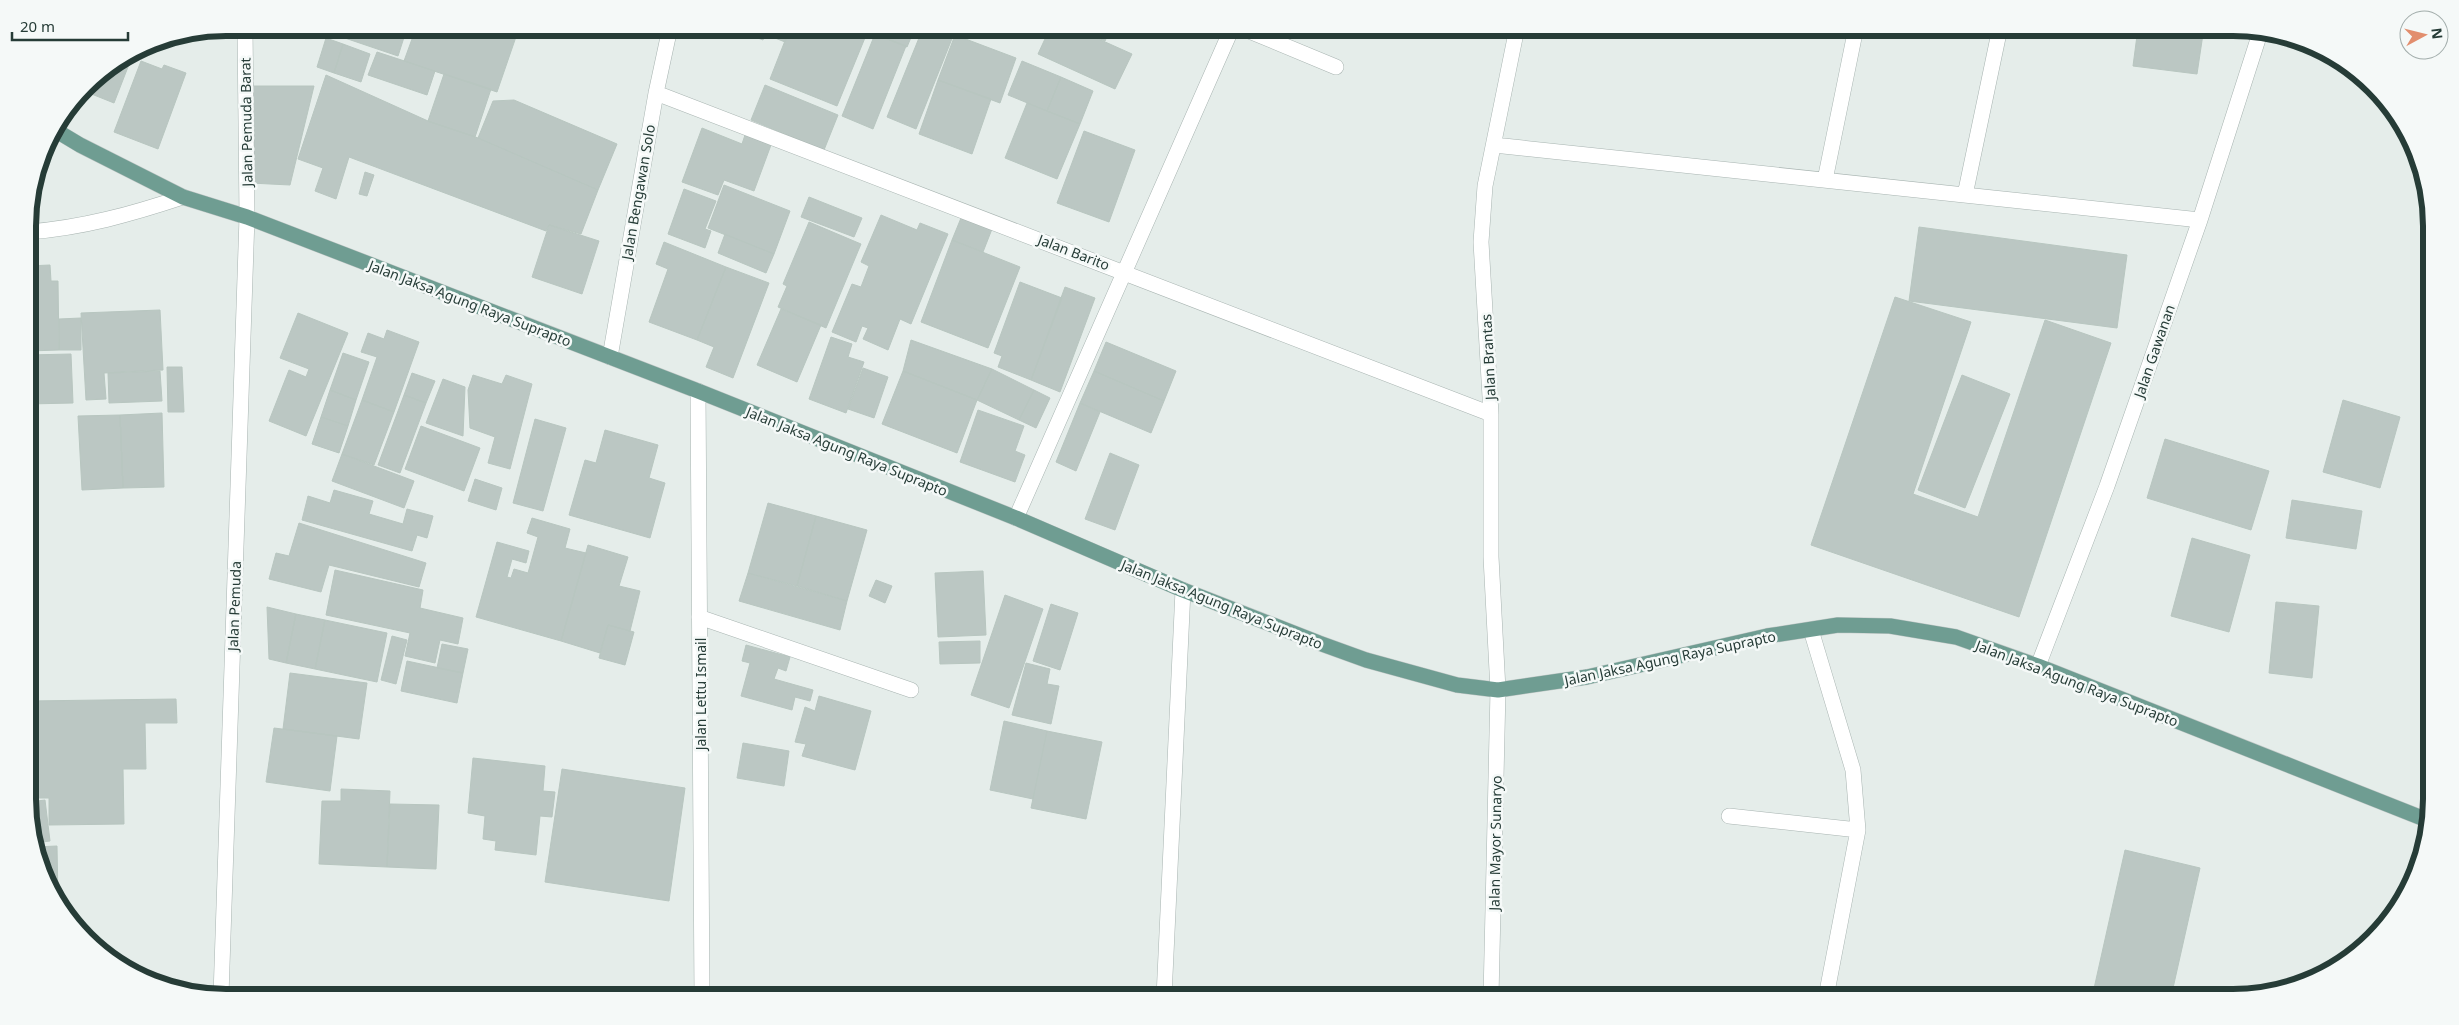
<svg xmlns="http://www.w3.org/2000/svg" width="2459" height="1025" viewBox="0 0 2459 1025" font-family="'Noto Sans',sans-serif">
  <rect width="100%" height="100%" fill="#e5edea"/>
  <path fill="#bbc7c3" stroke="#b8c6c0" d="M335 28H407L398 56 333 34Z
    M416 28H508L518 31 497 92 404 61Z
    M732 28H768L763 40Z
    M773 28H790L785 42 770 36Z
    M790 28H869L837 106 770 79Z
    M878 28H915L907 47 875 34Z
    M923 28H933L953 36 916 129 887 117Z
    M1050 28H1074L1132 54 1115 89 1038 54Z
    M1074 28H1111L1105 41Z
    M2138 28 2203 34 2197 74 2133 66Z
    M875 34 906 46 873 129 842 116Z
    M955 35 1016 58 1000 103 938 80Z
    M326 38 343 44 334 73 317 67Z
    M343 44 370 54 361 82 334 73Z
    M377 52 435 71 427 95 368 75Z
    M133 54 114 103 89 93 96 77Z
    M141 61 162 69 164 65 186 73 158 149 114 132Z
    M1022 61 1061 77 1047 111 1008 95Z
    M444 74 491 89 475 137 428 121Z
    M326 75 428 121 478 138 598 190 581 234 549 225 546 231 349 157 336 199 315 191 323 168 298 159Z
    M1061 77 1093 91 1080 124 1047 111Z
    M938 80 991 99 972 154 919 134Z
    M765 85 838 115 824 150 751 120Z
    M247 86H314L290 185 250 183Z
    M86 89 80 108 73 105Z
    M514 100 617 144 598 190 478 138 493 101Z
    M1027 103 1080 124 1057 179 1005 158Z
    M702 128 742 144 745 135 771 145 754 191 724 180 718 195 682 182Z
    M1084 131 1135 150 1109 222 1057 203Z
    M365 172 374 175 367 196 359 194Z
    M724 185 790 211 774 254 708 228Z
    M684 189 716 201 705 229 711 231 705 248 668 234Z
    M809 197 862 218 854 237 801 217Z
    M881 215 917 230 920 223 948 234 911 324 900 319 888 350 863 339 868 328 862 326 856 342 832 332 852 284 861 287 869 266 861 262Z
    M961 218 992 229 983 252 952 240Z
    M809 222 861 244 826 328 778 307 787 286 783 284Z
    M549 225 599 241 582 294 532 277Z
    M1919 227 2127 255 2117 328 1909 301Z
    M725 234 774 254 766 273 718 253Z
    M952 240 1020 267 988 348 921 322Z
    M664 242 726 267 697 340 649 322 668 269 656 264Z
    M50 265 51 281H58L59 350 28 351V266Z
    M726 267 769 283 733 378 706 367 714 347 697 340Z
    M1020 282 1062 298 1031 380 998 367 1002 356 994 353Z
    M1065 287 1095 298 1060 392 1031 380Z
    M1895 297 1971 322 1913 494 1978 517 2045 320 2111 343 2019 617 1811 545Z
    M781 309 821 325 797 382 757 365Z
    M160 310 163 370 104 373 106 399 86 400 81 313Z
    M298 313 348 333 306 436 269 421 289 370 306 377 309 369 280 358Z
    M81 318V350H59V319Z
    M387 330 419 342 394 412 362 400 377 357 361 352 368 333 384 339Z
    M831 337 852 344 848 357 864 362 846 413 809 399Z
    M911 340 992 369 977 400 903 371Z
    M1106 342 1176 371 1164 401 1094 371Z
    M343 353 369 362 356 400 330 390Z
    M71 354 73 403 28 404V355Z
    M167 367H182L184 412H168Z
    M863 368 888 377 874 418 848 409Z
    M992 369 1034 390 1019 420 977 400Z
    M160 371 162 401 109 403 108 373Z
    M903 371 977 400 957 453 882 424Z
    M1094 371 1164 401 1151 433 1080 403Z
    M412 373 435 381 426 403 404 395Z
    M473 375 502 384 506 375 532 384 510 469 488 463 495 437 470 428 468 390Z
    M1962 375 2010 394 1965 508 1918 490Z
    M443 379 465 387 463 436 426 423Z
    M330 390 356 400 348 426 321 417Z
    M1034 390 1050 398 1036 428 1019 420Z
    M404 395 426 403 400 473 378 465Z
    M362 400 394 412 374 465 342 454Z
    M2343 400 2400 417 2380 488 2323 472Z
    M1080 403 1100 412 1076 471 1056 462Z
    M978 410 1024 426 1015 451 1025 455 1015 482 960 462Z
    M162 413 164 487 123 488 120 415Z
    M120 415 123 488 82 490 78 416Z
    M321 417 348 426 339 453 312 444Z
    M535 419 566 428 543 511 513 503Z
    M421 426 480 448 464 491 405 469Z
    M605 430 658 445 649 478 665 483 650 538 569 515 585 460 596 463Z
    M2165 439 2269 471 2251 530 2147 498Z
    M1110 453 1139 465 1115 530 1085 519Z
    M342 454 414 481 404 508 332 481Z
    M475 479 502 488 496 510 468 501Z
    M334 490 373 501 369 514 403 524 407 509 433 516 427 538 417 535 412 551 302 520 308 496 330 503Z
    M2292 500 2362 511 2356 549 2286 538Z
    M768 503 816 516 797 586 748 573Z
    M816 516 867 530 847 601 797 586Z
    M532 518 570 529 565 548 586 553 561 641 476 617 497 542 529 551 526 563 512 559 507 577 511 578 514 569 528 573 538 537 527 533Z
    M299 523 426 563 419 587 329 565 321 592 269 579 276 553 289 556Z
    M2192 538 2250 555 2229 632 2171 616Z
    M588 545 628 557 619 586 640 591 630 631 608 625 600 653 561 641Z
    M335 570 423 590 420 608 463 618 458 644 440 640 435 663 405 656 410 633 326 615Z
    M983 571 986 635 938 637 935 573Z
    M748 573 847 601 840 630 739 601Z
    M876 580 892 586 885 603 869 596Z
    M1005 595 1043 609 1009 708 971 695Z
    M2276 602 2319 606 2312 678 2269 673Z
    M1051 604 1078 613 1060 670 1033 661Z
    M267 607 296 614 286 663 269 659Z
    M296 614 325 620 315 669 286 663Z
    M325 620 387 633 377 682 315 669Z
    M608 625 634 632 625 665 599 658Z
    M392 636 407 640 396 684 381 680Z
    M980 641V663L940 664 939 642Z
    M442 644 468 649 463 673 437 668Z
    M746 645 790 657 786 671 778 668 774 679 813 690 810 701 795 697 792 710 741 696 750 663 742 661Z
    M407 661 463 673 457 703 401 691Z
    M1026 663 1050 669 1047 684 1059 686 1051 724 1012 715Z
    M290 673 367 683 359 739 283 729Z
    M819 696 871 711 855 770 802 756 806 744 795 742 805 707 815 711Z
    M176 699 177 723H145L146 769H123L124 824 49 825V798H32V770L29 771V701Z
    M1004 721 1047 731 1033 799 990 790Z
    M274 728 337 736 330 791 266 782Z
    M1047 731 1102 742 1086 819 1031 808Z
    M743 743 789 751 784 786 737 778Z
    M473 758 545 766 543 791 555 792 552 817 540 816 536 855 495 850 496 841 483 839 485 816 468 813Z
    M562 769 685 788 669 901 545 882Z
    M341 789 390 791 387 867 319 864 322 801H341Z
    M45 800 50 841 34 843 29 825V802Z
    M390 804 439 805 436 869 387 867Z
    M57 846 58 901 43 875 35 847Z
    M2125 850 2200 868 2171 997H2112L2093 993Z"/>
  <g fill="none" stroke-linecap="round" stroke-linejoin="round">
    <defs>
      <path id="street" d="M1242 28 1336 67
        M656 93 1491 414
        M1494 145 2200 220
        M1825 180 1856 28
        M1965 195 2000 28
        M28 232C82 228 132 214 183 197
        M610 357 656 93 670 28
        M698 391 702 997
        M1016 518 1232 28
        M699 617 911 690
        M1811 630 1853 770 1858 830 1826 997
        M2038 666 2107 486 2200 220 2260 33
        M1729 816 1858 830
        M221 996 247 217 245 28
        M1164 997 1183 590
        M1491 997 1498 690 1491 557V414L1481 242 1485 186 1517 28"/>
      <path id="primary" d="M55 130 80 145 183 197 247 217 698 391 1016 518 1183 590 1319 643 1366 660 1457 685 1498 690 1587 677 1767 636 1838 625 1890 626 1956 637 2038 666 2427 820"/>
    </defs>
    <use href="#street" stroke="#a8b4b1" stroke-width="16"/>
    <use href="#primary" stroke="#c2c8c7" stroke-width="16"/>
    <use href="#street" stroke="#fff" stroke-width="15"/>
    <use href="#primary" stroke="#6f9d92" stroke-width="15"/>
  </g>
  <g text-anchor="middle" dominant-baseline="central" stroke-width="5" stroke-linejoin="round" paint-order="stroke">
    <g font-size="14" fill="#263c37" stroke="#f5f9f8">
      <text transform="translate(246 122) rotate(-91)">Jalan Pemuda Barat</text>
      <text transform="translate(638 192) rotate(-80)">Jalan Bengawan Solo</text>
      <text transform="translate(1074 252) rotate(21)">Jalan Barito</text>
      <text transform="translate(470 303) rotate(21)">Jalan Jaksa Agung Raya Suprapto</text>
      <text transform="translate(2154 351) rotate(-71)">Jalan Gawanan</text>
      <text transform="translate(1488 357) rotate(-93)">Jalan Brantas</text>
      <text transform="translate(847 451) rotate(22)">Jalan Jaksa Agung Raya Suprapto</text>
      <text transform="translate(1222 604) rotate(22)">Jalan Jaksa Agung Raya Suprapto</text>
      <text transform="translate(234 606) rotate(-88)">Jalan Pemuda</text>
      <text transform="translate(1670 658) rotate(-12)">Jalan Jaksa Agung Raya Suprapto</text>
      <text transform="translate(2077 683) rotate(21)">Jalan Jaksa Agung Raya Suprapto</text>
      <text transform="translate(700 694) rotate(-90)">Jalan Lettu Ismail</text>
      <text transform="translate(1495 843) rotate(-89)">Jalan Mayor Sunaryo</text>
    </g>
  </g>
  <path d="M0 0H2459V1025H0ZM226 36H2233A190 190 0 0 1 2423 226V799A190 190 0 0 1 2233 989H226A190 190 0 0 1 36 799V226A190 190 0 0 1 226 36Z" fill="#f5f9f8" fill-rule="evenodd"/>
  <path fill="none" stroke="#263c37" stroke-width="6" d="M226 36H2233A190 190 0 0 1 2423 226V799A190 190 0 0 1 2233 989H226A190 190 0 0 1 36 799V226A190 190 0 0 1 226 36Z"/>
  <g transform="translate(2424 35) rotate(83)"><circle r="24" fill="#f5f9f8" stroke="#a2adab"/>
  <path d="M0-4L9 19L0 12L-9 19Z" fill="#e28e6e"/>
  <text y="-8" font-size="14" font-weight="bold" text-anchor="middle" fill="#263c37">N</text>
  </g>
  <path d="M12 32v8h116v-8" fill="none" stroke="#263c37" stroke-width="2.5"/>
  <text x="20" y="32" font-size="15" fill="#263c37" stroke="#f5f9f8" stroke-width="4" paint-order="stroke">20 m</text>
</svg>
